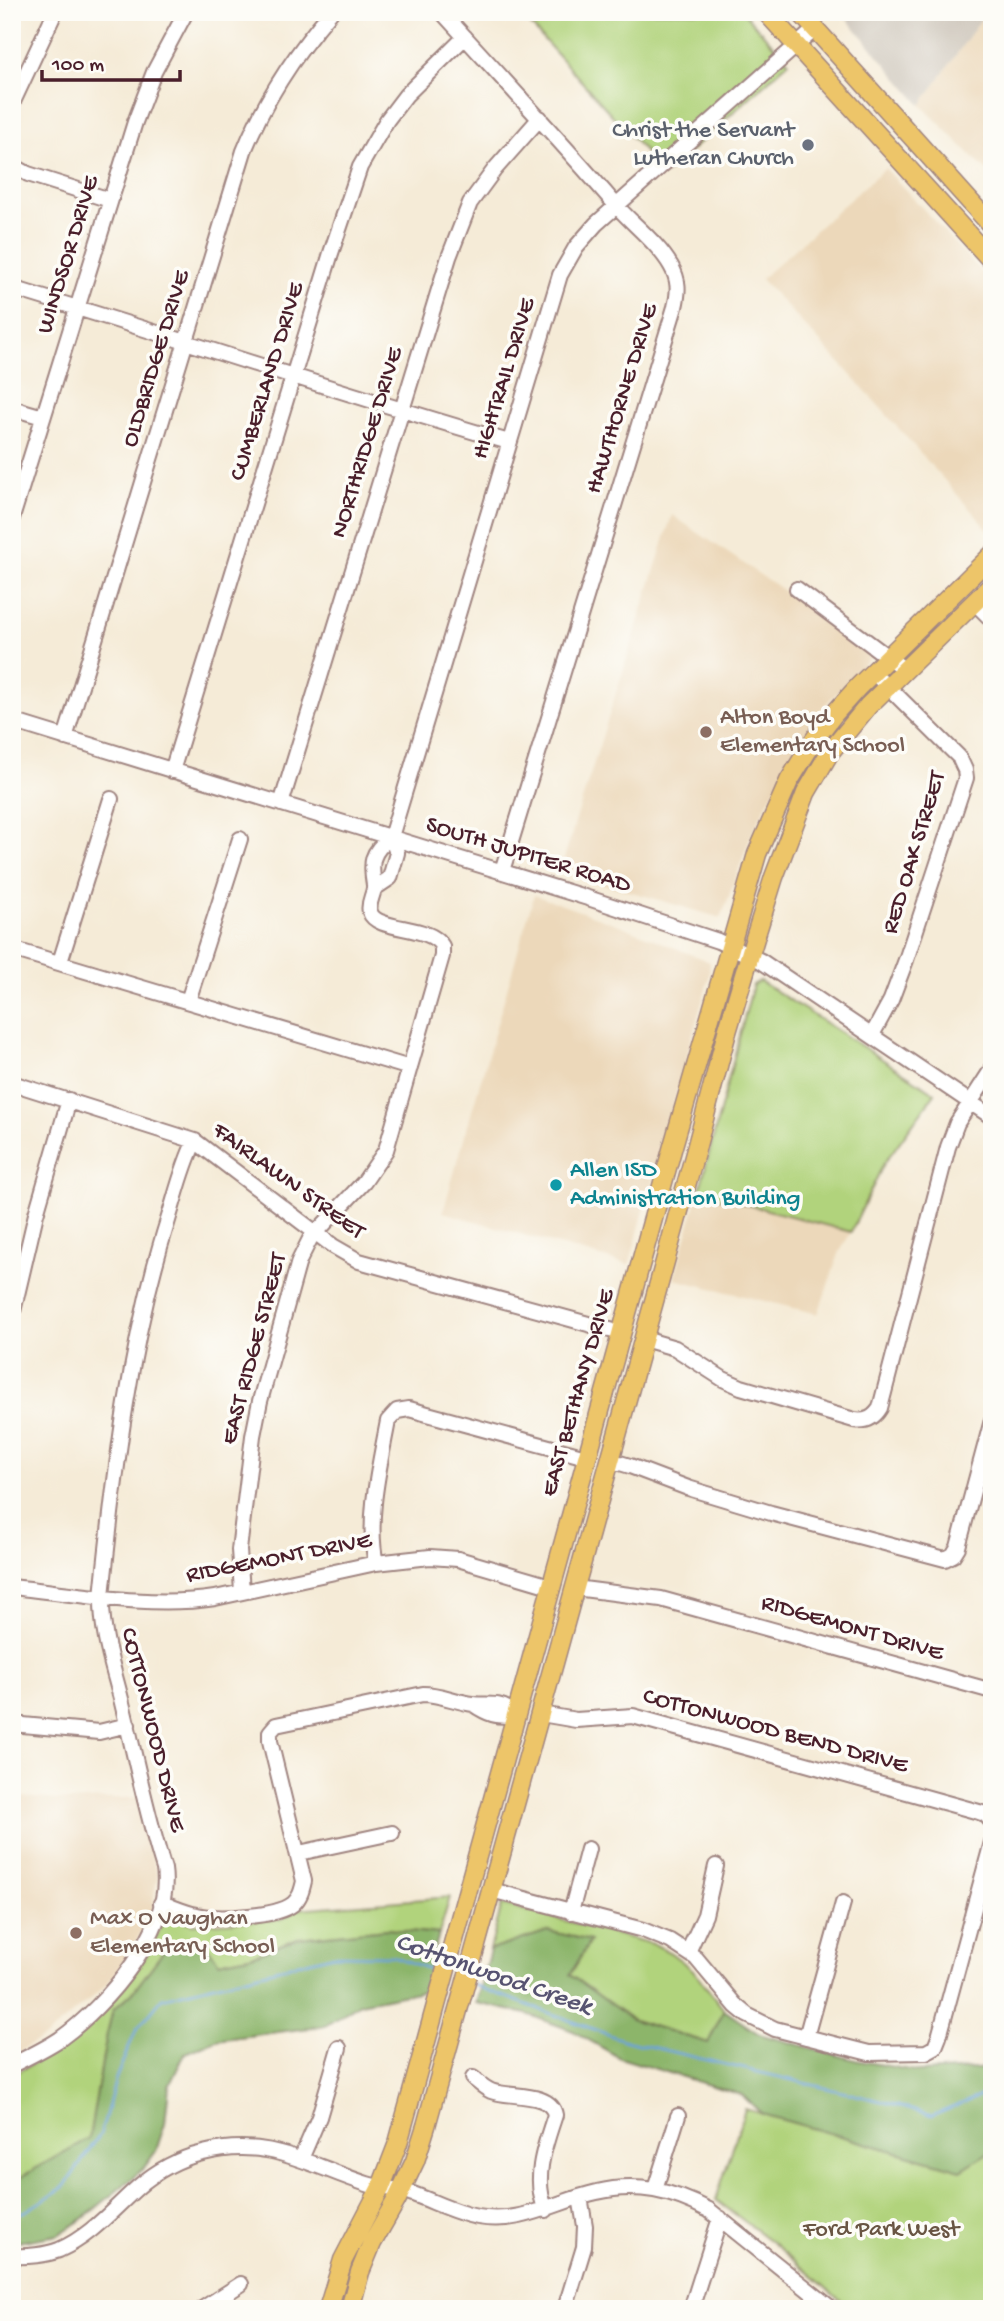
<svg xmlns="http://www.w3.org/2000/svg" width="1004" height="2321" viewBox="0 0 1004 2321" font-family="'Gochi Hand',sans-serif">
  <rect width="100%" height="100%" fill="#fdfcf7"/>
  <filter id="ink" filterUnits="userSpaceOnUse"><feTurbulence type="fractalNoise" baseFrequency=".0143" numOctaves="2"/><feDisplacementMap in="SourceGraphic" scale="14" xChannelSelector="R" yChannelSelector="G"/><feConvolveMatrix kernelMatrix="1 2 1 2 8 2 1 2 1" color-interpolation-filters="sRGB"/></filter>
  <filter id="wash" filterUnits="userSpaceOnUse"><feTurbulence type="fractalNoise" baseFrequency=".00686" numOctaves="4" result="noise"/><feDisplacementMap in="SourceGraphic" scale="28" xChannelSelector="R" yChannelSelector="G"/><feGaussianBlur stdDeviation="1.57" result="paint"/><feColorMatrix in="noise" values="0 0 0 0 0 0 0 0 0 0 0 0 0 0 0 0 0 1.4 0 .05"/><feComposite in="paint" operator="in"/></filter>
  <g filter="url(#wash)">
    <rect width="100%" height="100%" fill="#f5ebd7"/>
    <path fill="#ecd8ba" d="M986 12H992V176L921 105Z
      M885 168 992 283V534L862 387 761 279Z
      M672 515 875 653 823 707 791 756 752 833 721 918 560 871Z
      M534 895 622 926 710 962 709 977 629 1265 443 1212Z
      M699 1192 851 1232 839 1253 818 1314 674 1279Z
      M12 1796 71 1801 138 1797 157 1877 152 1911 128 1956 103 1988 45 2037 12 2055Z"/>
    <path fill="#cbc3b8" d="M841 12H986L921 105Z"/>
    <path fill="#b1d37b" stroke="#7e7953" stroke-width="2" d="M519 12H743L789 62 665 174Z
      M760 981 935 1093 883 1165 851 1232 699 1192 753 985Z
      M450 1897 439 1934 387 1929 298 1938 254 1955 218 1962 206 1945 177 1947 163 1952 134 1991 113 2010 107 2034 89 2139 12 2182V2074C65 2052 118 2003 147 1954 155 1942 160 1928 166 1915L192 1924 218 1923 282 1919 297 1909Z
      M502 1904 656 1945 671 1953 693 1970 724 2010 709 2043 633 2020 570 1975 590 1941 548 1931 490 1950Z
      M745 2109 961 2170 992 2150V2309H851L772 2242 716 2200Z"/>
    <path fill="#8cb56b" stroke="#6b6a4b" stroke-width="2" d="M387 1929 439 1934 423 1991 360 2003 325 2026 216 2040 185 2053 169 2086 165 2123 156 2151 143 2169 84 2218 58 2235 12 2243V2182L89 2138 107 2034 113 2010 134 1991 163 1952 177 1947 206 1945 219 1962 254 1955 298 1938Z
      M548 1931 590 1941 570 1975 633 2020 708 2043 724 2010 759 2034 855 2060 921 2072 992 2068V2150L961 2170 762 2114 742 2095 620 2058 573 2031 527 2014 476 2003 490 1950Z"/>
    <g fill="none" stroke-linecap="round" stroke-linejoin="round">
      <path stroke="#6aa2d9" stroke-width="2.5" d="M473 1985 626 2041 881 2101 932 2116 992 2091
        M12 2215 26 2211 64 2187 101 2133 116 2078 136 2030 162 1998 334 1955 393 1956 437 1972"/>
    </g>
  </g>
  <g filter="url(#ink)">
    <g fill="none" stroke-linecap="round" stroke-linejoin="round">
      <defs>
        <path id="minor" d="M442 12C500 76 558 138 614 203 632 224 657 242 671 266 679 280 679 291 675 307L502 871
          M12 104 55 12
          M12 165 28 174 110 200
          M12 288C178 338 343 394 509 442
          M12 408 43 417
          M12 518 135 122 154 72 186 12
          M797 589 905 670
          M974 602 992 620
          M12 721 591 899 718 941 761 961 992 1117
          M65 738 244 151C265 99 294 55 331 12
          M172 771 331 253 360 167 387 120 406 95 465 37
          M281 804 449 257 470 203 495 169 540 118
          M375 888 390 878 397 853 391 837
          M12 949 410 1068
          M60 962 111 799
          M188 1001 240 839
          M872 1035 891 1000 906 960 966 778 965 770 959 757 873 672
          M12 1083 195 1141 333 1246 359 1261 621 1333
          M12 1316 36 1214 69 1100
          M644 1339 675 1348 723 1379 741 1387 854 1420C866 1422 874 1418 880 1408L948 1147 957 1123 992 1069
          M610 1463H620L630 1466 688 1488 771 1513 945 1559 953 1555 958 1547 992 1420
          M376 1563C366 1520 380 1464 388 1421L397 1411 409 1409 586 1457
          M12 1587C78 1594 150 1608 215 1598L376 1563 430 1557 458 1559 550 1586
          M575 1588 661 1599 992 1691
          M242 1591 239 1550 253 1436 260 1401 299 1261 310 1239 364 1182 386 1150 442 956V946C430 924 376 932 370 912 367 902 375 894 374 885 370 862 371 852 391 837L560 275 576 247 596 224 815 29
          M541 1714 576 1720 633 1716 979 1812 985 1814 992 1822
          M12 1724 99 1732 128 1725
          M299 1853 392 1833
          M491 1890 643 1930 670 1941 696 1958 736 2006 747 2015 775 2029 869 2053 926 2052 935 2047 939 2037 992 1842
          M161 1903C173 1907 185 1913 197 1915 217 1920 277 1917 293 1904 300 1898 302 1890 304 1881L270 1741V1732L276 1725 423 1694C440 1694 456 1702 473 1704 490 1706 500 1701 515 1714 499 1719 486 1713 473 1704
          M571 1912 588 1849
          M688 1952 705 1915 716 1866
          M806 2037 843 1903
          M12 2065C28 2057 45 2049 60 2039 106 2006 173 1929 164 1869 147 1816 136 1761 123 1707 114 1669 101 1635 102 1596 115 1469 130 1339 169 1217 177 1191 183 1165 195 1141
          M473 2078C478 2082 484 2088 491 2091 508 2098 551 2091 555 2115 545 2145 532 2179 546 2210
          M301 2159 319 2117 339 2048
          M655 2189 678 2116
          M12 2256C27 2257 46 2255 59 2250 91 2236 113 2209 138 2187 156 2171 180 2158 203 2153 268 2136 308 2165 367 2184 382 2189 399 2188 413 2194 435 2202 455 2213 478 2217 522 2225 556 2201 597 2192 637 2182 673 2191 709 2210L832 2309
          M202 2309 241 2284
          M565 2309 584 2247 585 2226 580 2197
          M691 2309 720 2218"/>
        <path id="major" d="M766 12 992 261
          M800 12 992 226
          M328 2309 343 2260 381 2187 398 2143 673 1146 757 854 789 781 814 740 833 715 858 687 992 555
          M350 2309 360 2272 372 2243 397 2199 415 2161 426 2126 695 1153 727 1032 755 938 774 877 806 793 830 752 868 706 992 585"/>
      </defs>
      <use href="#minor" stroke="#a08581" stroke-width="18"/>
      <use href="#major" stroke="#a08581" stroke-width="21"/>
      <use href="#minor" stroke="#fff" stroke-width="14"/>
      <use href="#major" stroke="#edc569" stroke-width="18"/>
    </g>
  </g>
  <circle fill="#6b7280" stroke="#fdfcf7" stroke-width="2.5" cx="808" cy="145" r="7"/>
  <g fill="#8d6e63" stroke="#fdfcf7" stroke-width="2.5">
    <circle cx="706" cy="732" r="7"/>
    <circle cx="76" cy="1933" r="7"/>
  </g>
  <circle fill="#0f9aa8" stroke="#fdfcf7" stroke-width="2.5" cx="556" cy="1185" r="7"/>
  <g text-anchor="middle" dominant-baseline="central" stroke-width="7" stroke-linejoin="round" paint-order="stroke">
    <g font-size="24" fill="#5b616d" stroke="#fdfcf7" text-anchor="end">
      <text x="794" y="131">Christ the Servant<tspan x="794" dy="28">Lutheran Church</tspan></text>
    </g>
    <g font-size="24" fill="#4a1f2b" stroke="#fdfcf7">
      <text transform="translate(69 255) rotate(-73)">WINDSOR DRIVE</text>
      <text transform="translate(157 359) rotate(-73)">OLDBRIDGE DRIVE</text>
      <text transform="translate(505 379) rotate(-73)">HIGHTRAIL DRIVE</text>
      <text transform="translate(268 382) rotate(-73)">CUMBERLAND DRIVE</text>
      <text transform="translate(623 399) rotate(-73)">HAWTHORNE DRIVE</text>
      <text transform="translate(368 443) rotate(-73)">NORTHRIDGE DRIVE</text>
      <text transform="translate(915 853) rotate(-73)">RED OAK STREET</text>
      <text transform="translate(528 856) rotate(17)">SOUTH JUPITER ROAD</text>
      <text transform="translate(288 1182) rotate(36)">FAIRLAWN STREET</text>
      <text transform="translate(255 1349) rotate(-75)">EAST RIDGE STREET</text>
      <text transform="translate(579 1393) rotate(-74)">EAST BETHANY DRIVE</text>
      <text transform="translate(279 1559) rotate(-11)">RIDGEMONT DRIVE</text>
      <text transform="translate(852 1629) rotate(16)">RIDGEMONT DRIVE</text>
      <text transform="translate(152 1730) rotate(76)">COTTONWOOD DRIVE</text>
      <text transform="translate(775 1732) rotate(15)">COTTONWOOD BEND DRIVE</text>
    </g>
    <g font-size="24" fill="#785e54" stroke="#fdfcf7" text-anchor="start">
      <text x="720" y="718">Alton Boyd<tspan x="720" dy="28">Elementary School</tspan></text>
      <text x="90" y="1919">Max O Vaughan<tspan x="90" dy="28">Elementary School</tspan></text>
    </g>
    <g font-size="24" fill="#0d838f" stroke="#fdfcf7" text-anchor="start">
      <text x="570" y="1171">Allen ISD<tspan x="570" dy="28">Administration Building</tspan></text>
    </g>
    <g font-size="24" fill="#695543" stroke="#fdfcf7">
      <text x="881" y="2230">Ford Park West</text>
    </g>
    <g font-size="26" font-style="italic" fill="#575371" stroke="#fdfcf7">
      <text transform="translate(493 1976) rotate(19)">Cottonwood Creek</text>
    </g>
  </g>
  <rect width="1004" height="2321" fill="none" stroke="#fdfcf7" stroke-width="42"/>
  <path d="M42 70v10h138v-10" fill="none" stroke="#4a1f2b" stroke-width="3.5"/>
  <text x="52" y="70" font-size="21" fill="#4a1f2b" stroke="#fdfcf7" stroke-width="5" paint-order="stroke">100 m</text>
</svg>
